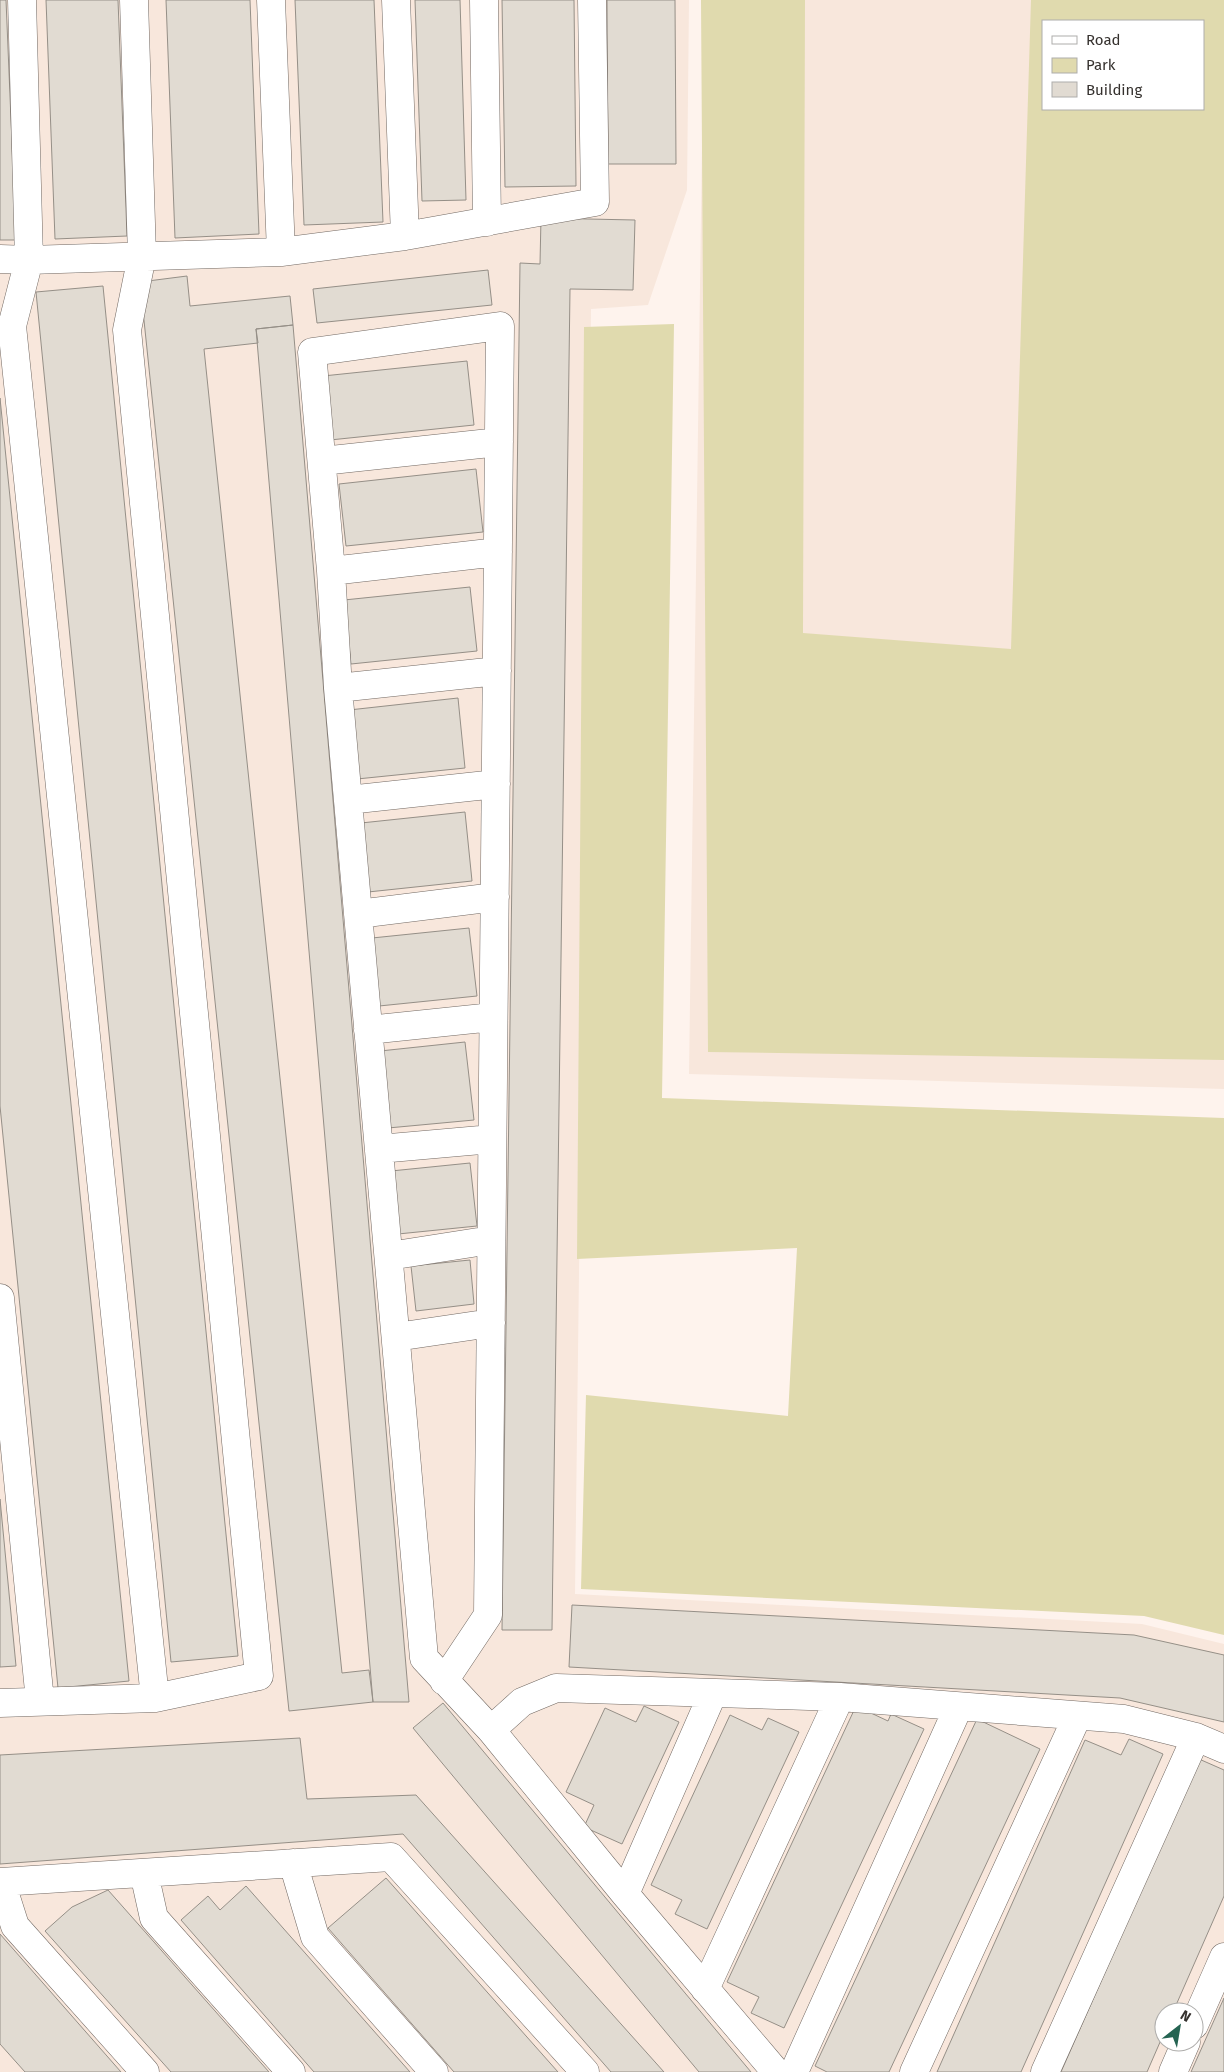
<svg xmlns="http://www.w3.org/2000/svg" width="1224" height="2072" viewBox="0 0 1224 2072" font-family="'Fira Sans',sans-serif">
  <rect width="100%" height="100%" fill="#fef3ed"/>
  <path fill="#f8e7dc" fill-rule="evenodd" d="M0 0H689L687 190 648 305 591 309 575 1594 1142 1624 1224 1644V2072H0ZM1164 2012H1194V2042H1164Z
    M704 0H1224V1089L689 1074ZM1043 21H1203V109H1043Z"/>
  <path fill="#e0daae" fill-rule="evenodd" d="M701 0H805L803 633 1011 649 1031 0H1224V1060L708 1052ZM1043 21H1203V109H1043Z
    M674 324 662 1098 1224 1118V1635L1144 1616 581 1589 586 1395 788 1416 797 1248 577 1259 584 327Z"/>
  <path fill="#e1dbd2" stroke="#958f87" d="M0 0H6L16 240H0Z
    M46 0H118L127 236 55 239Z
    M166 0H250L259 234 175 238Z
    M295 0H374L383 222 304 225Z
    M415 0H460L466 200 422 201Z
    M502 0H574L576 186 505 187Z
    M607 0H675L676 164H608Z
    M541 218 635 220 633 290 570 289 552 1630H502L520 263 540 264Z
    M488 270 492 305 317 323 313 289Z
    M187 276 190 306 290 296 293 325 256 329 258 343 204 349 342 1673 369 1670 373 1702 289 1711 140 282Z
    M103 286 238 1656 171 1662 36 292Z
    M293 325 409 1702H373L256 329Z
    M467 361 474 425 330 440 323 376Z
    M0 398 129 1681 58 1688 0 1106Z
    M476 469 483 532 346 546 339 484Z
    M470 587 477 651 351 664 344 600Z
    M458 698 465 768 357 779 349 710Z
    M465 812 472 881 368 892 361 823Z
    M469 928 477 996 379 1006 372 938Z
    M465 1042 474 1120 388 1128 380 1051Z
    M470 1163 477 1226 398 1234 391 1171Z
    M470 1260 474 1304 416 1311 411 1266Z
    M0 1499 16 1666 0 1667Z
    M572 1605 1134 1635 1224 1655V1722L1120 1698 569 1667Z
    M443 1703 751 2072H699L413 1728Z
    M644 1706 679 1722 622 1844 584 1827 594 1805 566 1792 605 1708 636 1722Z
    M856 1706 888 1721 891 1714 924 1729 784 2028 751 2013 759 1997 727 1982Z
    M730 1715 762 1730 768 1718 799 1732 707 1929 675 1914 682 1900 651 1885Z
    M977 1719 1040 1749 889 2072H827L815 2066Z
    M300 1738 307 1799 416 1795 664 2072H611L403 1834 0 1864V1755Z
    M1129 1739 1163 1754 1021 2072H937L1085 1740 1121 1755Z
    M1199 1759 1224 1770V1896L1173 2012H1164V2033L1147 2072H1061Z
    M386 1878 558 2072H454L328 1928Z
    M246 1886 410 2072H314L181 1920 208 1896 220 1910Z
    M108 1890 269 2072H171L45 1931 72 1907Z
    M0 1934 121 2072H25L0 2044Z
    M1224 1998V2072H1191Z"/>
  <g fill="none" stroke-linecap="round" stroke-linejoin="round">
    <defs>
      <path id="minor" d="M22 0 29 260 12 326 155 1698
        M271 0 281 252
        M396 0 405 236
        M484 0 487 222
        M0 259 29 260 281 252 405 236 595 202 592 0
        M322 461 499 442
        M331 571 498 552
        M338 688 497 671
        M348 800 496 784
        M358 914 495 897
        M368 1030 493 1017
        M379 1149 492 1139
        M389 1256 491 1240
        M0 1298 40 1701
        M396 1337 491 1323
        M444 1681 488 1615 500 326 312 352 331 571 338 688 424 1658 491 1730 625 1894 776 2072
        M0 1703 155 1698 259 1676 127 330 142 256 134 0
        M491 1730 522 1702 556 1688 840 1697 1124 1719 1196 1737 1224 1749
        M293 1863 315 1937 434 2072
        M144 1873 154 1918 291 2072
        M0 1882 391 1857 585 2072
        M1 1882 15 1926 145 2072
        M625 1894 713 1693
        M705 1989 840 1697
        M1194 2025 1224 1957
        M794 2072 958 1708
        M914 2072 1077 1717
        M1045 2072 1196 1737
        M1173 2072 1186 2042"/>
    </defs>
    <use href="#minor" stroke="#726963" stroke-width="29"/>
    <use href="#minor" stroke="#fff" stroke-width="28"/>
  </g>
  <rect x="1042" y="20" width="162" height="90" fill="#ffffff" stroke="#aeadab"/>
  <rect x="1052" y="36" width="25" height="8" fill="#ffffff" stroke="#aeadab"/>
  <text x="1086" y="45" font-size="15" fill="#35312e">Road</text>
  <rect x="1052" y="58" width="25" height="15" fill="#e0daae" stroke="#aeadab"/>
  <text x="1086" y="70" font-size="15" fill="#35312e">Park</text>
  <rect x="1052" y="82" width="25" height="15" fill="#e1dbd2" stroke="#aeadab"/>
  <text x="1086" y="95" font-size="15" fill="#35312e">Building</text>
  <g transform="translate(1179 2027) rotate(31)"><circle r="24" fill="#ffffff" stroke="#aeadab"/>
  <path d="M0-4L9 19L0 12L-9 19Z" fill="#256452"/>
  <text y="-8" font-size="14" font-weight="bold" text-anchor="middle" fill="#35312e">N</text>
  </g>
</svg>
